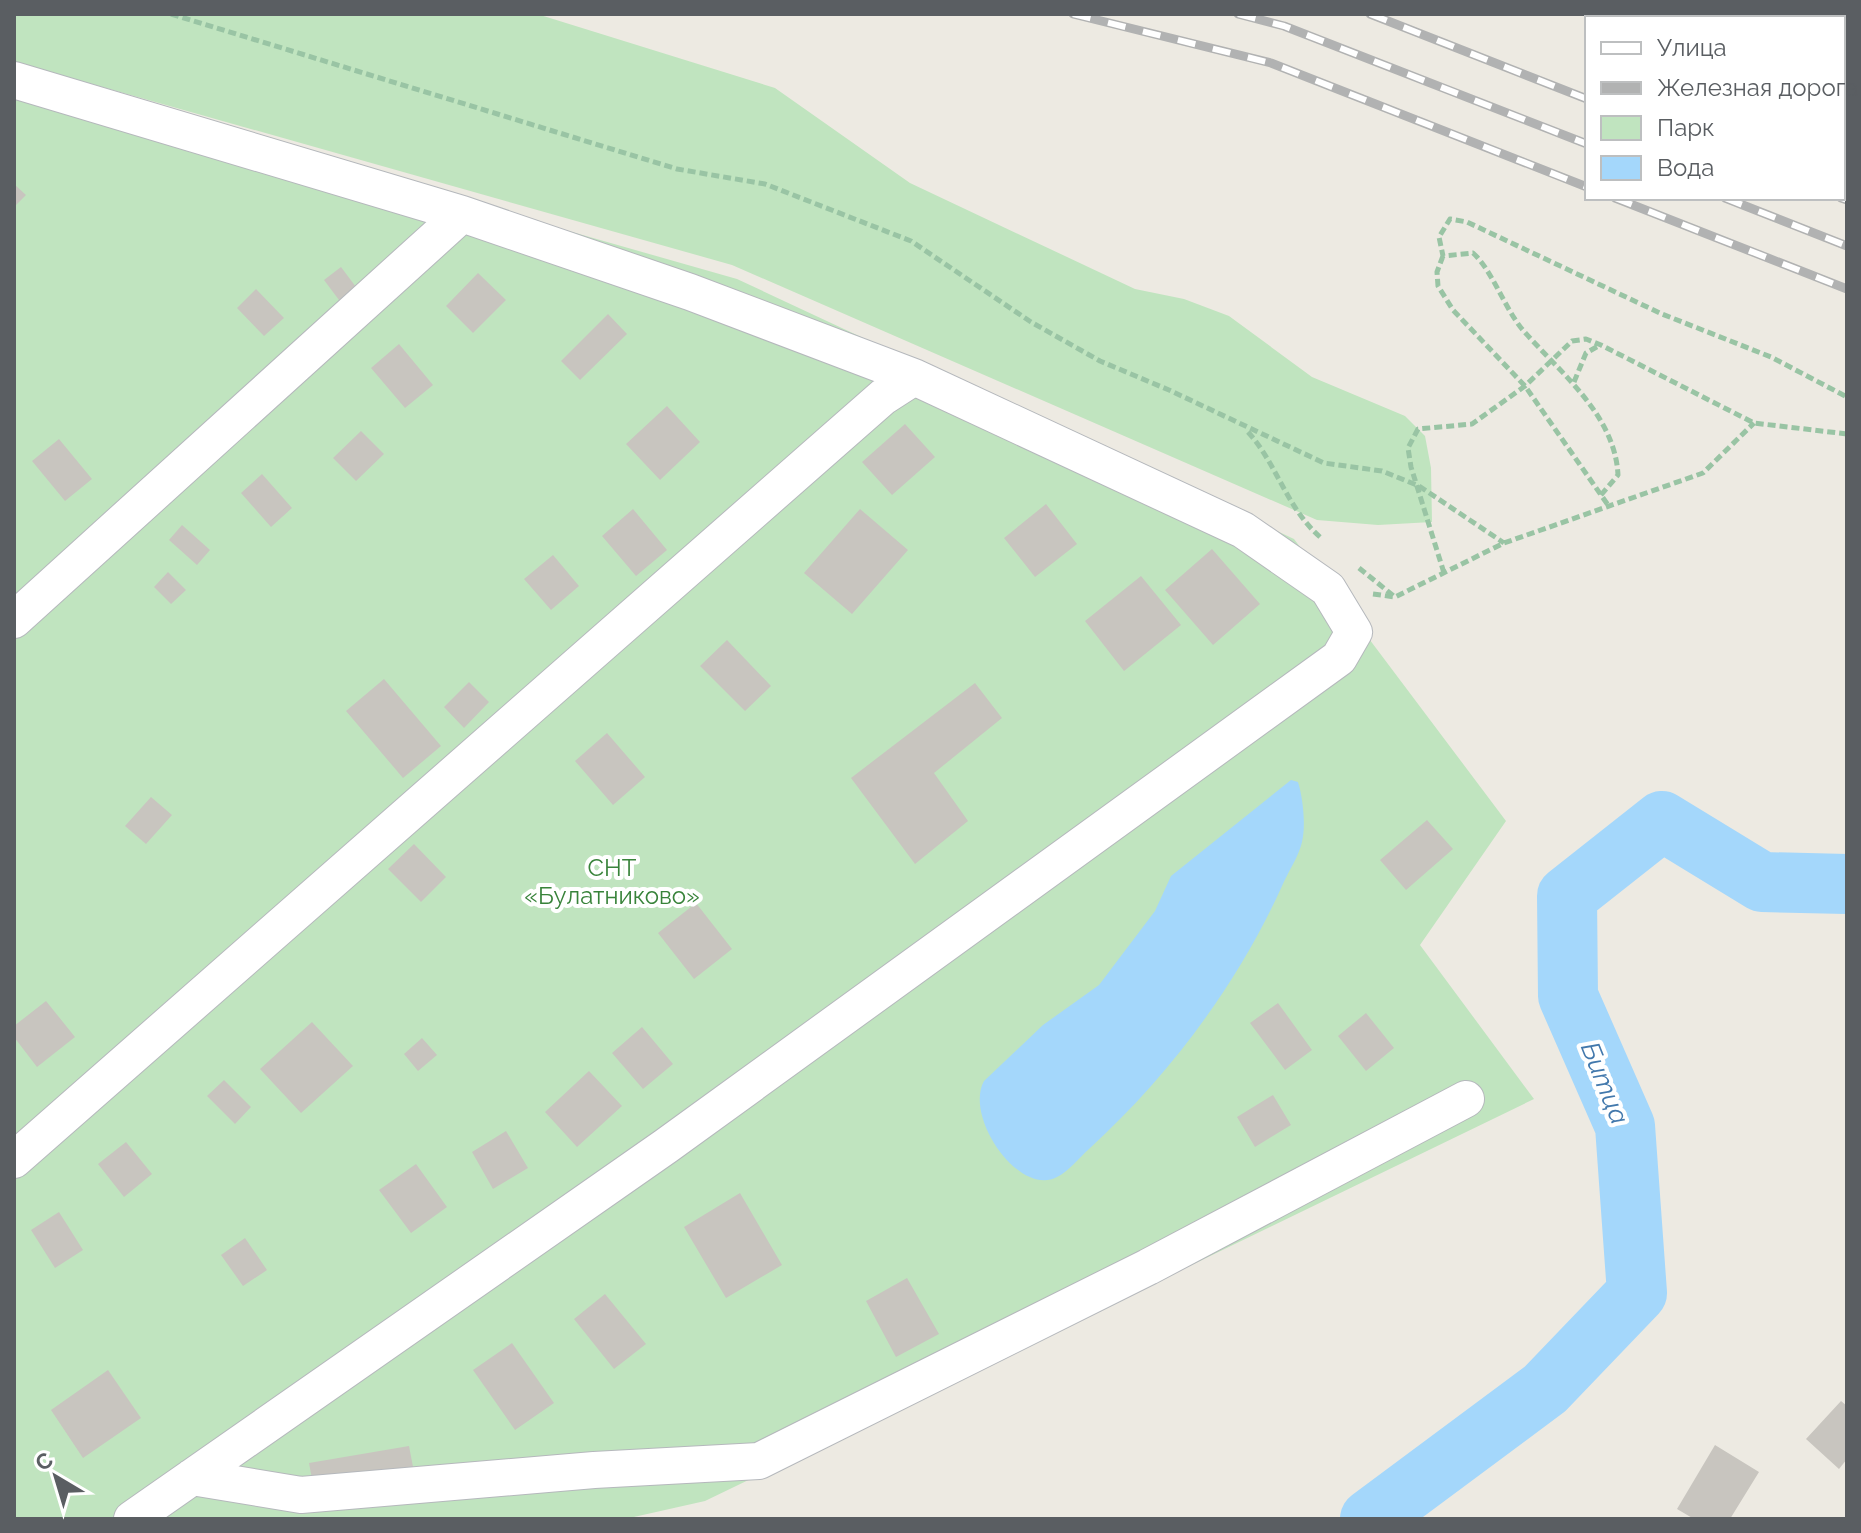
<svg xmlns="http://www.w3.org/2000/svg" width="1861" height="1533" viewBox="0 0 1861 1533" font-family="Raleway,sans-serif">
  <rect width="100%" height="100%" fill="#edeae2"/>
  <path fill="#c0e4bf" d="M14 14H537L775 88 910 183 1135 289 1184 299 1229 316 1312 377 1405 416 1425 436 1431 468 1432 522 1378 525 1317 520 732 265 14 62Z
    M14 73 737 279 1294 539 1506 821 1420 945 1534 1099 705 1501 625 1519H14Z"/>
  <path fill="#a4d7fb" d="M1291 780 1298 782C1303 798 1306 825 1302 842 1299 856 1288 872 1282 886 1238 984 1168 1077 1089 1149 1079 1158 1068 1172 1057 1177 1019 1197 964 1117 984 1081L1043 1025 1099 985 1155 911 1171 876Z"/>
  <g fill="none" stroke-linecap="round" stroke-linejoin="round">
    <path stroke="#a4d7fb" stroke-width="60" d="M1370 1519 1545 1389 1637 1293 1625 1126 1568 996 1567 896 1662 821 1762 882 1847 884"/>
  </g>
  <path fill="#c8c5bf" d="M14 184 26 195 14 207Z
    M341 267 356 287 339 300 324 280Z
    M478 273 506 300 473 333 446 306Z
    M256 289 284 318 264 336 237 308Z
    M608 314 627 334 580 380 561 361Z
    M399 344 433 385 405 408 371 368Z
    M667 406 700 442 660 480 626 444Z
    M905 424 935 457 892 495 862 462Z
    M361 431 384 454 356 481 333 458Z
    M59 439 92 479 65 501 32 461Z
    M262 474 292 508 271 527 241 493Z
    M1046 504 1077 544 1035 577 1004 538Z
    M633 509 667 550 636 576 602 536Z
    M860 509 908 550 852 614 804 573Z
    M182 525 210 550 197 565 169 540Z
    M1212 549 1260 604 1213 645 1165 590Z
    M553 555 579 586 551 610 524 579Z
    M168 572 186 590 171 604 154 587Z
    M1141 576 1181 625 1124 671 1085 621Z
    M727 640 771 686 745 711 700 666Z
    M384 679 441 746 403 778 346 711Z
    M469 682 489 702 464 728 444 707Z
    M975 683 1002 718 934 773 968 821 915 864 851 778Z
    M607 733 645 777 613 805 575 761Z
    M151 797 172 815 146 844 125 826Z
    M1427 820 1453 849 1406 890 1380 860Z
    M414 844 446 877 421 902 388 869Z
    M696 903 732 949 694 979 658 933Z
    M46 1001 75 1037 37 1067 14 1037V1026Z
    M1278 1003 1312 1050 1285 1070 1250 1023Z
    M1366 1013 1394 1048 1366 1071 1338 1036Z
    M312 1022 353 1066 301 1113 260 1069Z
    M642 1027 673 1064 643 1089 612 1053Z
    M422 1038 437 1055 418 1071 404 1054Z
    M589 1071 622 1106 577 1147 545 1112Z
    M224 1080 251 1107 235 1124 207 1096Z
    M1273 1095 1291 1125 1255 1147 1237 1117Z
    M506 1131 528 1168 493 1189 472 1152Z
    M126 1142 152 1174 124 1197 98 1164Z
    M416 1164 447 1207 411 1233 379 1190Z
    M740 1193 782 1265 726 1298 684 1227Z
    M59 1212 83 1250 55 1268 31 1230Z
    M245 1238 267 1270 243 1286 221 1255Z
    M907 1278 939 1334 896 1357 866 1301Z
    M605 1294 646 1344 614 1369 574 1319Z
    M512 1343 554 1403 515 1430 473 1370Z
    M108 1370 141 1418 83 1458 51 1410Z
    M1841 1401 1847 1406V1459L1839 1469 1806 1439Z
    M1715 1445 1759 1472 1730 1519H1694L1677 1509Z
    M409 1446 414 1472 314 1490 309 1463Z"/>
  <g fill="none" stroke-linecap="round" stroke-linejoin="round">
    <defs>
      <path id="minor" d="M14 80 462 214 690 292 914 377 1243 530 1328 589 1354 632 1339 658 666 1146 132 1519
        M14 620 462 214
        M14 1160 883 397 914 377
        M192 1477 301 1495 594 1470 759 1461 1148 1267 1466 1099"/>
    </defs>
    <use href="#minor" stroke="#b5b8bc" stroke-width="38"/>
    <path stroke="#99c4a4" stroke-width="5" stroke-dasharray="8 4" stroke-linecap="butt" d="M171 14 677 169 765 184 911 241 1031 322 1100 361 1169 390 1324 463 1382 471 1419 486 1504 543
      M1443 256 1437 272 1438 286 1453 310 1525 386 1608 505
      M1574 382 1586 353 1600 345
      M1248 432C1277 464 1286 507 1320 537
      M1601 495 1618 475C1615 414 1559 372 1522 329 1504 307 1492 270 1473 253L1443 256 1439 237 1450 219 1467 222 1662 314 1771 357 1847 397
      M1359 568 1395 597
      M1444 573 1411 467 1408 448 1418 429 1472 424 1525 386 1572 341 1586 339 1601 345 1754 423 1847 434
      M1373 594 1395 597 1504 543 1703 473 1754 423"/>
    <use href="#minor" stroke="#fff" stroke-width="36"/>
    <defs>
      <path id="rail" d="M1073 14 1271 63 1587 187
        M1238 14 1284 26 1587 144
        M1370 14 1587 99
        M1615 198 1847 289
        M1725 198 1847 246
        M1841 198 1847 200"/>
    </defs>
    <use href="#rail" stroke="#b1b2b2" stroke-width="9"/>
    <use href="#rail" stroke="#fff" stroke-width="6" stroke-dasharray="18" stroke-linecap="butt"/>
  </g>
  <g text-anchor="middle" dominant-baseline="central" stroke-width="8" stroke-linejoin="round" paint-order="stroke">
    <g font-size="24" fill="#38833a" stroke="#fff">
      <text x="612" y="867">СНТ<tspan x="612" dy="28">«Булатниково»</tspan></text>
    </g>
    <g font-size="26" font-style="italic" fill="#4278ac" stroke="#fff">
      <text transform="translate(1605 1083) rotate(68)">Битца</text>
    </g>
  </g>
  <rect width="1861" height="1533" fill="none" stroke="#5a5e62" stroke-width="32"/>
  <rect x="1585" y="16" width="260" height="184" fill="#ffffff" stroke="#bdbfc0" stroke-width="2"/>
  <rect x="1601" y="42" width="40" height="12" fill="#ffffff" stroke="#bdbfc0" stroke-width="2"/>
  <text x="1657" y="56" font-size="24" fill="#5a5e62">Улица</text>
  <rect x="1601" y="82" width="40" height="12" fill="#b1b2b2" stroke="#bdbfc0" stroke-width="2"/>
  <text x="1657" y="96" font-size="24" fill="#5a5e62">Железная дорога</text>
  <rect x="1601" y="116" width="40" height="24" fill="#c0e4bf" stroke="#bdbfc0" stroke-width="2"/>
  <text x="1657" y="136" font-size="24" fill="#5a5e62">Парк</text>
  <rect x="1601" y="156" width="40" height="24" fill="#a4d7fb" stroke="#bdbfc0" stroke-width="2"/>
  <text x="1657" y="176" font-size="24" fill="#5a5e62">Вода</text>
  <g transform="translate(56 1477) rotate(322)" stroke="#ffffff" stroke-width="6" paint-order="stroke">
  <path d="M0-6L14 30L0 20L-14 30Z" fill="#5a5e62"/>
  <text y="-12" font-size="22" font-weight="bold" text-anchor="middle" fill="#5a5e62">С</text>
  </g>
</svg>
